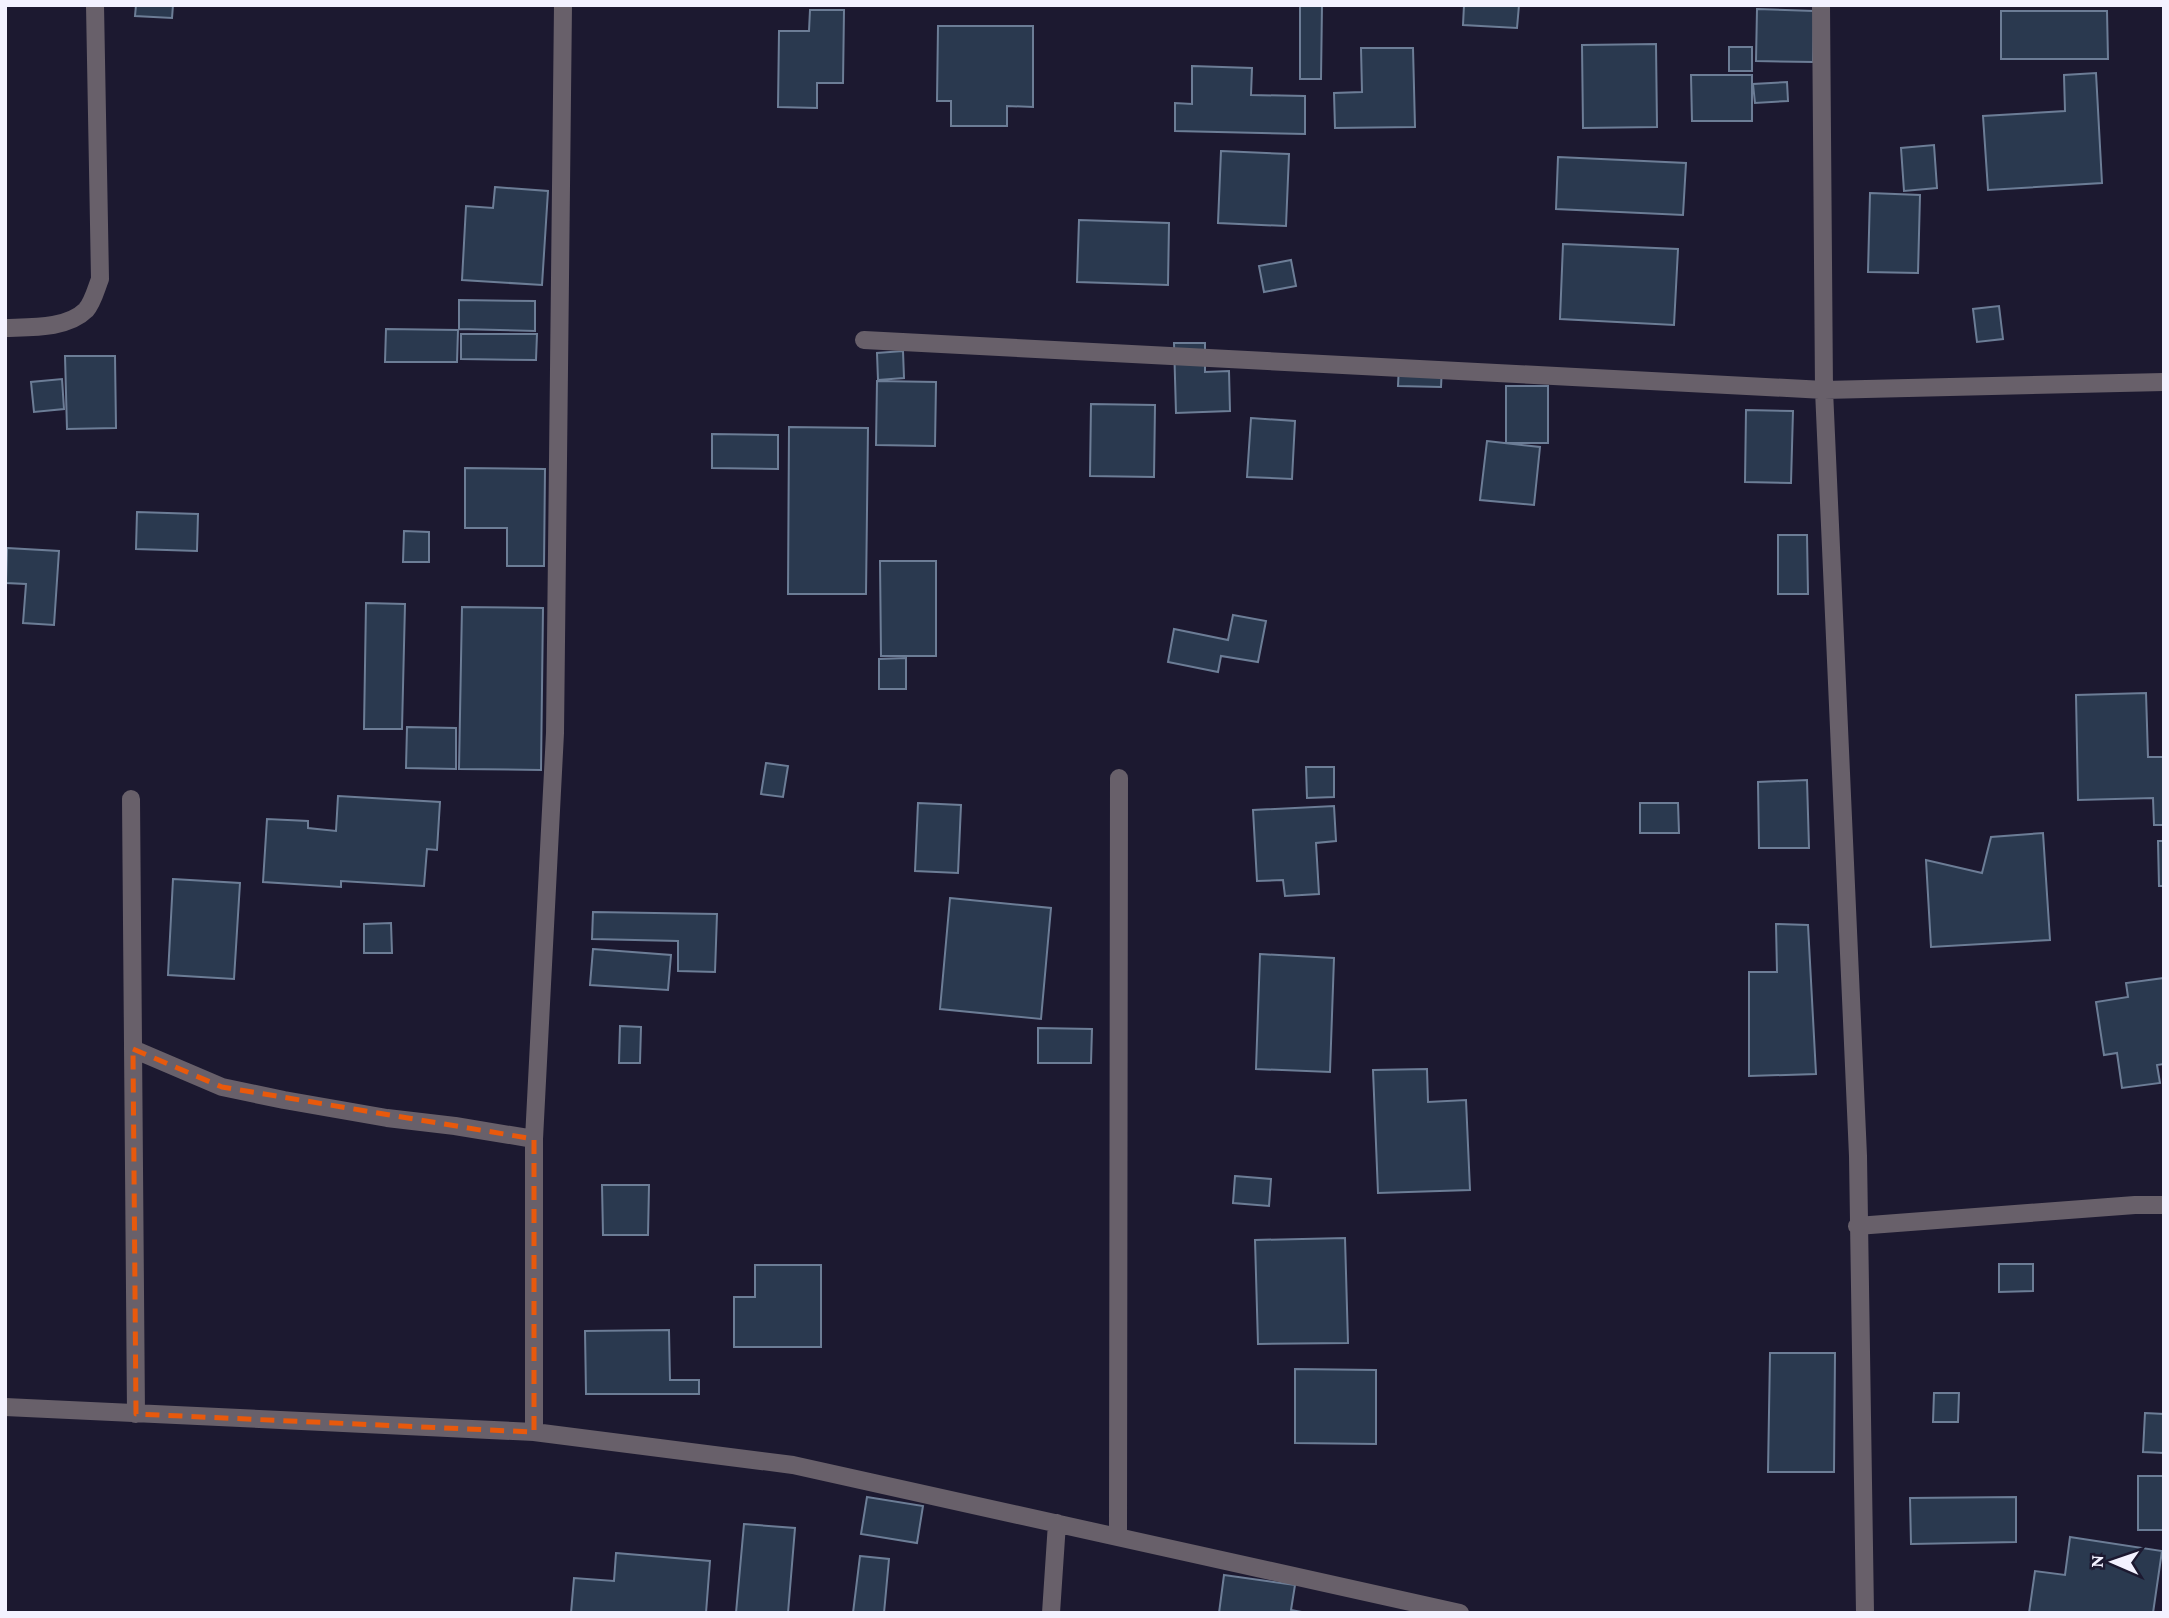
<svg xmlns="http://www.w3.org/2000/svg" width="2169" height="1618" viewBox="0 0 2169 1618" font-family="'Crimson Pro',serif">
  <rect width="100%" height="100%" fill="#1c1930"/>
  <path fill="#2a394f" stroke="#6c7d96" stroke-width="2" d="M136 5H173L172 18 135 16Z
    M1300 5H1322L1321 79H1300Z
    M1464 5H1519L1517 28 1463 25Z
    M1757 9 1814 11 1813 62 1756 61Z
    M810 10H844L843 83H817V108L778 107 779 31H809Z
    M2001 11H2107L2108 59H2001Z
    M938 26H1033V107L1007 106V126H951V101H937Z
    M1656 44 1657 127 1583 128 1582 45Z
    M1729 47H1752V71H1729Z
    M1361 48H1413L1415 127 1335 128 1334 93 1362 92Z
    M1192 66 1252 68 1251 95 1305 96V134L1175 131V103L1192 104Z
    M2096 73 2102 183 1988 190 1983 116 2065 111 2064 75Z
    M1691 75H1752V121H1692Z
    M1787 82 1788 101 1755 103 1753 84Z
    M1934 145 1937 188 1904 191 1901 148Z
    M1221 151 1289 154 1286 226 1218 223Z
    M1558 157 1686 163 1683 215 1556 209Z
    M495 187 548 191 542 285 462 280 466 206 493 208Z
    M1870 193 1920 195 1918 273 1868 272Z
    M1079 220 1169 223 1168 285 1077 282Z
    M1563 244 1678 249 1674 325 1560 319Z
    M1291 260 1296 286 1264 292 1259 266Z
    M459 300 535 301V331L459 329Z
    M1999 306 2003 339 1977 342 1973 309Z
    M386 329 458 330 457 362H385Z
    M461 334H537L536 360 461 359Z
    M1174 343H1205V372L1229 371 1230 411 1176 413Z
    M903 351 904 378 878 380 877 353Z
    M65 356H115L116 428 67 429Z
    M1399 365 1442 366 1441 387 1398 386Z
    M62 379 64 409 34 412 31 382Z
    M877 381 936 382 935 446 876 445Z
    M1506 386H1548V443H1506Z
    M1091 404 1155 405 1154 477 1090 476Z
    M1746 410 1793 411 1791 483 1745 482Z
    M1251 418 1295 421 1292 479 1247 477Z
    M789 427 868 428 866 594H788Z
    M712 434 778 435V469L712 468Z
    M1487 441 1540 447 1534 505 1480 500Z
    M465 468 545 469 544 566H507V528H465Z
    M137 512 198 514 197 551 136 549Z
    M404 531 429 532V562H403Z
    M1778 535H1807L1808 594H1778Z
    M7 548 59 551 54 625 23 623 26 584 6 583Z
    M880 561H936V656H881Z
    M366 603 405 604 402 729H364Z
    M462 607 543 608 541 770 459 769Z
    M1233 615 1266 621 1258 662 1221 656 1218 672 1168 662 1174 629 1228 640Z
    M906 658V689H879V659Z
    M2146 693 2148 757H2164V825H2154L2153 798 2078 800 2076 695Z
    M407 727 456 728V769L406 768Z
    M766 763 788 766 783 797 761 794Z
    M1306 767H1334V797L1307 798Z
    M1807 780 1809 848H1759L1758 782Z
    M338 796 440 802 437 850 427 849 424 886 341 881V887L263 882 267 819 308 821V828L336 831Z
    M918 803 961 805 958 873 915 871Z
    M1640 803H1678L1679 833H1640Z
    M1334 806 1336 841 1316 843 1319 894 1285 896 1283 880 1257 881 1253 810Z
    M2043 833 2050 940 1931 947 1926 860 1982 873 1991 837Z
    M2158 841H2164V886H2159Z
    M173 879 240 883 234 979 168 975Z
    M950 898 1051 908 1041 1019 940 1009Z
    M593 912 717 914 715 972 678 971V941L592 939Z
    M391 923 392 953H364V924Z
    M1776 924 1808 925 1816 1074 1749 1076V972H1777Z
    M593 949 671 955 668 990 590 985Z
    M1260 954 1334 958 1330 1072 1256 1069Z
    M2164 978V1064L2157 1065 2160 1083 2122 1088 2117 1053 2104 1055 2096 1002 2128 997 2126 983Z
    M620 1026 641 1027 640 1063H619Z
    M1038 1028 1092 1029 1091 1063H1038Z
    M1427 1069 1428 1102 1466 1100 1470 1190 1378 1193 1373 1070Z
    M1235 1176 1271 1179 1269 1206 1233 1203Z
    M602 1185H649L648 1235H603Z
    M1345 1238 1348 1343 1258 1344 1255 1240Z
    M1999 1264H2033V1291L1999 1292Z
    M755 1265H821V1347H734V1297H755Z
    M669 1330 670 1380H699V1394H586L585 1331Z
    M1770 1353H1835L1834 1472H1768Z
    M1295 1369 1376 1370V1444L1295 1443Z
    M1934 1393H1959L1958 1422H1933Z
    M2145 1413 2164 1414V1453L2143 1452Z
    M2138 1476H2164V1530H2138Z
    M867 1497 923 1506 917 1543 861 1534Z
    M2016 1497V1542L1911 1544 1910 1498Z
    M744 1524 795 1528 788 1613H736Z
    M2070 1537 2162 1551 2153 1613H2029L2035 1571 2065 1575Z
    M616 1553 710 1561 706 1613H571L574 1578 614 1581Z
    M860 1556 889 1559 884 1613H853Z
    M1224 1575 1295 1585 1291 1610 1307 1613H1219Z"/>
  <g fill="none" stroke-linecap="round" stroke-linejoin="round">
    <path stroke="#68606a" stroke-width="18" d="M5 328C30 327 67 329 86 310 93 302 96 289 100 279L95 5
      M864 340 1824 390 1821 5
      M131 799 136 1414
      M133 1049 222 1087 284 1100 387 1118 455 1126 534 1139
      M1857 1226 2135 1205H2164
      M5 1407 534 1432 793 1465 1460 1613
      M534 1432V1139L555 733 563 5
      M1118 1536 1119 778
      M1051 1613 1057 1523
      M1865 1613 1858 1156 1824 390 2164 382"/>
  </g>
  <path fill="none" stroke="#e8590c" stroke-width="5" stroke-dasharray="14 9" stroke-linejoin="round" d="M133 1049 222 1087 534 1139V1432L136 1414Z"/>
  <rect width="2169" height="1618" fill="none" stroke="#f3f2ff" stroke-width="14"/>
  <g transform="translate(2113 1562) rotate(272)" stroke="#1c1930" stroke-width="5" paint-order="stroke">
  <path d="M0-5L12 26L0 18L-12 26Z" fill="#f3f2ff"/>
  <text y="-10" font-size="19" font-weight="bold" text-anchor="middle" fill="#f3f2ff">N</text>
  </g>
</svg>
